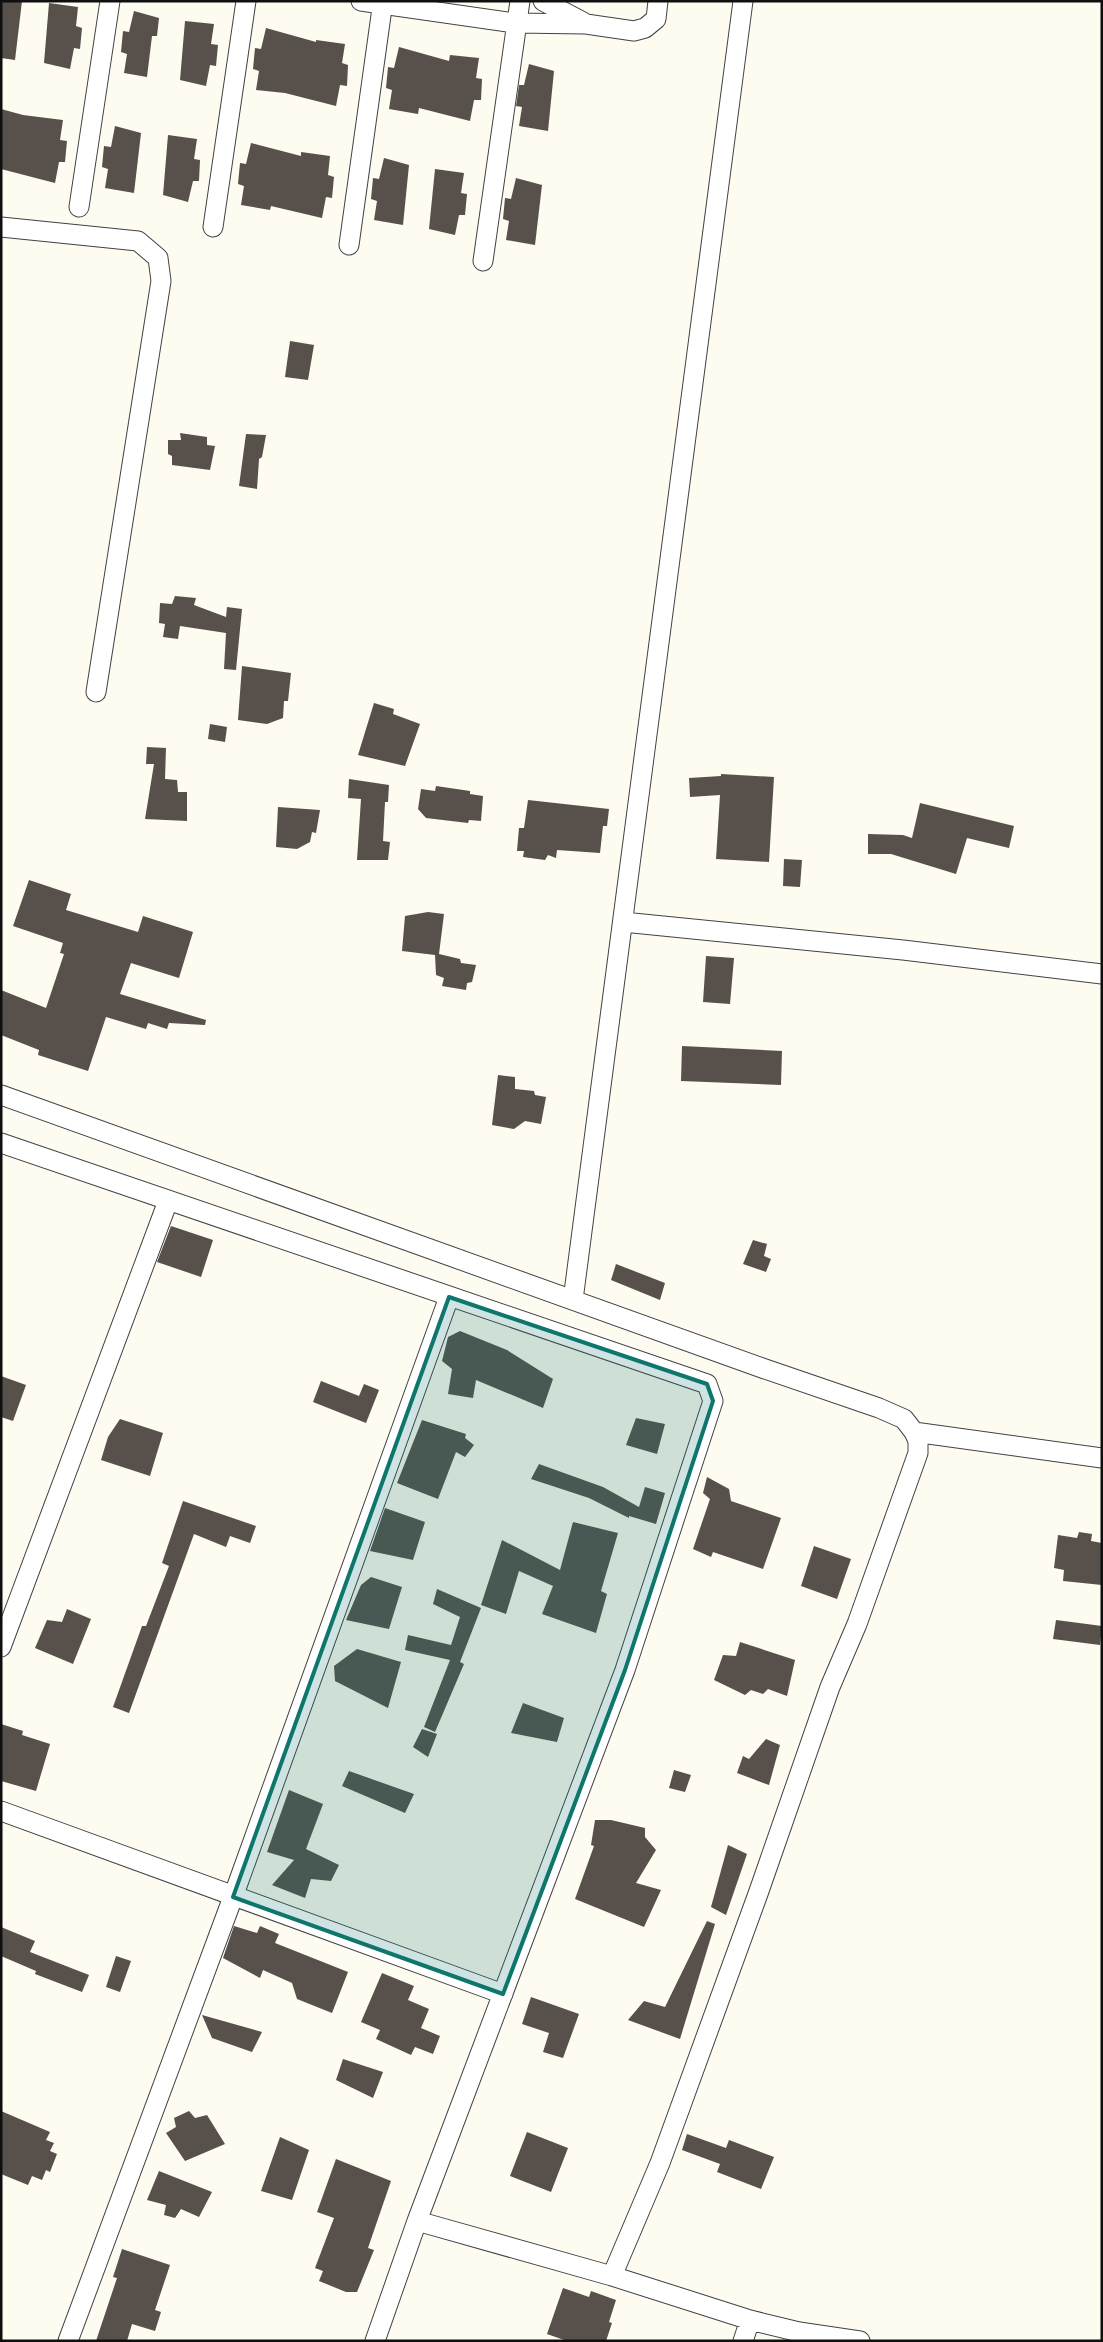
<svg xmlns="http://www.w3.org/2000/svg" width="1103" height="2342" font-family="'Crimson Pro',serif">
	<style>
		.building { fill: #57504b }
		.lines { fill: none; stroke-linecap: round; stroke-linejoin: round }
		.minor-casing { stroke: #424242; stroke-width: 21 }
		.minor { stroke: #fff; stroke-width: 19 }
		.marked { fill: #0f766e; fill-opacity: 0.2; stroke: #0f766e; stroke-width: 4; stroke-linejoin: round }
	</style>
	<rect width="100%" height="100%" fill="#fefbf1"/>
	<path class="building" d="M1,1H22L15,60L1,58Z
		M49,3L78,7L76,26L82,28L80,49L74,48L70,69L44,63Z
		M134,11L159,18L157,36H152L147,77L124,73L127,54L121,52L123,31L129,32Z
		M185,21L214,24L211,44L218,45L216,66L210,65L206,86L180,80Z
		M266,28L316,42V40L345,44L342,63L348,65L347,86L340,85L336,106L285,93L256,90L259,71L253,69L255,48L261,49Z
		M399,47L449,61L450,55L479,58L476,78L482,79L481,100H474L470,121L419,108L418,114L389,109L392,90L386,88L388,67L394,68Z
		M529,64L554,71L548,131L519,126L522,107L516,106L519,85H524Z
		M1,109L23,115L63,120L60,140L67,141L65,162H59L55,183L1,169Z
		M115,126L141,133L134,193L105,188L108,169L102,167L104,146L111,147Z
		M168,135L197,139L194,159L200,160L199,181H193L188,202L163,195Z
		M251,143L301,156V152L330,156L328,175L334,177L332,198L326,197L322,218L271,206L270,210L241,205L244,186L238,184L240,163L246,164Z
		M384,158L409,165L403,225L374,220L377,201L371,199L373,178L379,179Z
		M435,169L464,173L461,193L467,194L465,215H459L455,235L429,229Z
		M516,178L542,185L535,245L506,240L509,221L503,219L505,198L511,199Z
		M290,341L314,345L308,380L285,377Z
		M180,433L207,437V445L215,446L210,470L172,465V456L168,454V440H181Z
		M246,434L266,435L262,457L259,459L257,489L239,486Z
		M175,596L196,598L194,605L226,617L227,607L242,609L236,670L224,669L226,633L180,626L178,639L163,637L165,624L159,623L160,603L172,604Z
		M242,666L291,673L288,701H284L283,718L267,724L238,720Z
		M374,703L394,709L393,714L420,724L405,766L358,755Z
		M210,724L227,727L225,742L208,739Z
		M147,747L166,748L165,779L177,780L178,792H187V821L145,819L154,764H146Z
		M721,774L774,777L769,862L716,859L720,795L690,797L689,778L721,776Z
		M349,779L389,785L388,802H385L383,841L390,842L388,860H357L361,799L348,798Z
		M436,786L470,791V794L483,796L481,821L469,820L468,823L426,818L418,809L421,789L435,791Z
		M528,800L609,809L607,826H603L600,853L557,850L556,858L548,855L545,860L523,857L524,851H517L519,828H524Z
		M920,803L1014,826L1009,848L967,838L956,874L891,854H868V834L903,835L912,838Z
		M278,807L320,810L316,833L312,832L310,842L297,849L276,847Z
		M784,859L802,860L800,887L783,886Z
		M29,880L71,894L66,910L138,932L143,916L193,932L179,978L131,963L120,994L206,1020L205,1025L169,1023L167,1029L148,1023L146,1029L106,1017L88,1071L38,1055L39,1050L1,1035V990L46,1008L64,954L60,953L63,943L13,926Z
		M428,912L444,914L439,954L460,959L461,963L476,965L472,982L467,983L466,990L442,986L444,978L436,975L435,955L402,951L405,916Z
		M706,956L734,958L730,1004L703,1002Z
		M682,1046L782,1051L781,1085L681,1081Z
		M498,1075L515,1077V1089L534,1091L535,1095L546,1097L541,1124L525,1121L514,1129L492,1125Z
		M171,1226L213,1240L201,1277L157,1262Z
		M753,1240L767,1244L764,1256L771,1259L766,1272L743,1264Z
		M616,1264L665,1283L660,1300L611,1280Z
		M460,1331L507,1350L553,1379L543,1408L476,1380L473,1398L448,1394L452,1369L442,1361L448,1337Z
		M1,1376L26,1385L13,1421L1,1417Z
		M321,1381L359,1396L364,1384L379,1390L366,1423L313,1402Z
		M636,1418L665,1424L657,1454L626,1445Z
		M120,1419L163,1433L150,1476L101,1460L108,1437Z
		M422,1420L466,1434L465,1438L474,1445L465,1457L456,1452L438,1499L397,1483Z
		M539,1464L603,1487L639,1507L645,1487L665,1493L656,1524L629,1516V1518L589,1498L531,1479Z
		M707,1477L729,1489L731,1501L781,1518L763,1569L713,1552L711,1557L693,1549L710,1499L703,1493Z
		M183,1501L256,1526L250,1543L230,1536L226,1547L194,1534L129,1713L113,1707L142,1626H146L169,1566L162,1563Z
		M385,1508L425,1522L413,1560L370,1551Z
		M573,1522L618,1533L601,1591L607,1594L596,1633L542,1614L553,1586L519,1571L506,1614L481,1605L502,1540L560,1570Z
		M1079,1532L1092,1534L1091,1541L1102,1543V1585L1063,1581L1064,1570L1054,1568L1058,1535L1077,1538Z
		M814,1546L851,1559L837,1599L801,1586Z
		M371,1577L402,1587L389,1629L346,1620L361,1585Z
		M437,1589L481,1608L460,1662L464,1664L435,1732L424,1727L450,1660L405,1650L408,1635L451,1645L460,1617L433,1604Z
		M67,1609L91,1619L73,1664L35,1648L47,1620L62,1622Z
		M1056,1620L1102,1626L1100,1645L1053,1639Z
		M740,1642L795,1660L787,1696L768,1689L763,1694L751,1690L745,1695L714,1680L723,1655L736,1656Z
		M357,1649L401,1662L388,1708L335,1681L334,1666Z
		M523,1703L564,1718L557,1742L511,1733Z
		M1,1724L23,1731L22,1735L50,1744L36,1791L1,1781Z
		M422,1729L437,1734L428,1757L413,1747Z
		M766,1739L780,1745L769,1785L737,1773L743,1756L749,1759Z
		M674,1770L691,1775L685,1792L669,1788Z
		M349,1771L414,1794L405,1813L342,1786Z
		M289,1790L323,1804L306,1849L339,1865L331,1881L311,1879L305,1898L272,1885L294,1860L267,1852Z
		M595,1820H611L645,1828V1837L656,1850L636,1883L661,1890L644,1927L575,1899L594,1846L591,1845Z
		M728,1845L747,1854L726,1915L711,1907Z
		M707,1921L715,1924L680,2039L628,2020L644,2001L665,2007Z
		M234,1926L257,1933L260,1926L279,1934L275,1943L348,1972L332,2013L297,1999L292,1983L263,1970L260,1978L223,1958Z
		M1,1927L35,1941L30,1952L89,1975L82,1992L35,1974L36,1971L1,1956Z
		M116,1956L131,1961L120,1992L106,1987Z
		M382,1973L414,1986L408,2000L429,2009L421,2028L440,2036L433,2054L415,2047L411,2055L376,2039L380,2030L361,2022Z
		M531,1997L579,2014L563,2058L543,2052L549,2033L522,2024Z
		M202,2015L262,2032L252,2052L212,2038Z
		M343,2059L383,2072L373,2098L336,2080Z
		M1,2111L50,2132L46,2140L54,2143L50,2151L57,2154L50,2172L46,2170L42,2180L32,2176L28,2185L1,2174Z
		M189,2111L195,2118L207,2115L225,2144L185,2161L166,2133L176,2127L174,2118Z
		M527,2132L568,2148L551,2192L510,2176Z
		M687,2134L726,2148L729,2140L774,2157L761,2189L717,2172L720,2164L682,2150Z
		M280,2137L309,2150L292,2200L261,2191Z
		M336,2159L391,2181L368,2248L374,2250L357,2292H346L319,2281L323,2271L315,2268L334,2218L317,2212Z
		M159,2171L212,2192L199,2217L181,2209L175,2218L164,2215L166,2205L147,2200Z
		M122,2249L170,2265L155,2310L161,2312L155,2331L132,2324L127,2341H96L117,2278L113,2277Z
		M563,2288L589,2297L591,2291L616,2300L609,2322L612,2323L606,2341H567L547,2334Z"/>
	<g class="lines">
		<defs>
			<path id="minor" d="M361,1L515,23L586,24L634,31L645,28L656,19L658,1
				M543,1L583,22
				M79,207L110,1
				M1,227L138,241L158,258L161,281L96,692
				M213,227L246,1
				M349,245L383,1
				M483,261L520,1
				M623,922L903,950L1102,974
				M1,1095L765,1369L879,1408L904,1419L914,1432L918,1441V1453L857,1624L830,1687L759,1891L660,2163L612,2276
				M1,1143L707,1384L713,1401L625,1670L417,2221L375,2341
				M573,1300L743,1
				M914,1432L1102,1458
				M1,1647L168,1201
				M1,1811L503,1994
				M417,2221L612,2276L750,2320L799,2332L860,2341
				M68,2341L233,1897L449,1297
				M743,2341L750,2320"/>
		</defs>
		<use href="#minor" class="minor-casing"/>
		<use href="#minor" class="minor"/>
	</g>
	<path class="marked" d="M449,1297L707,1384L713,1401L625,1670L503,1994L233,1897Z"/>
	<rect width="1103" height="2342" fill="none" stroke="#0f0f0f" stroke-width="5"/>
</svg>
